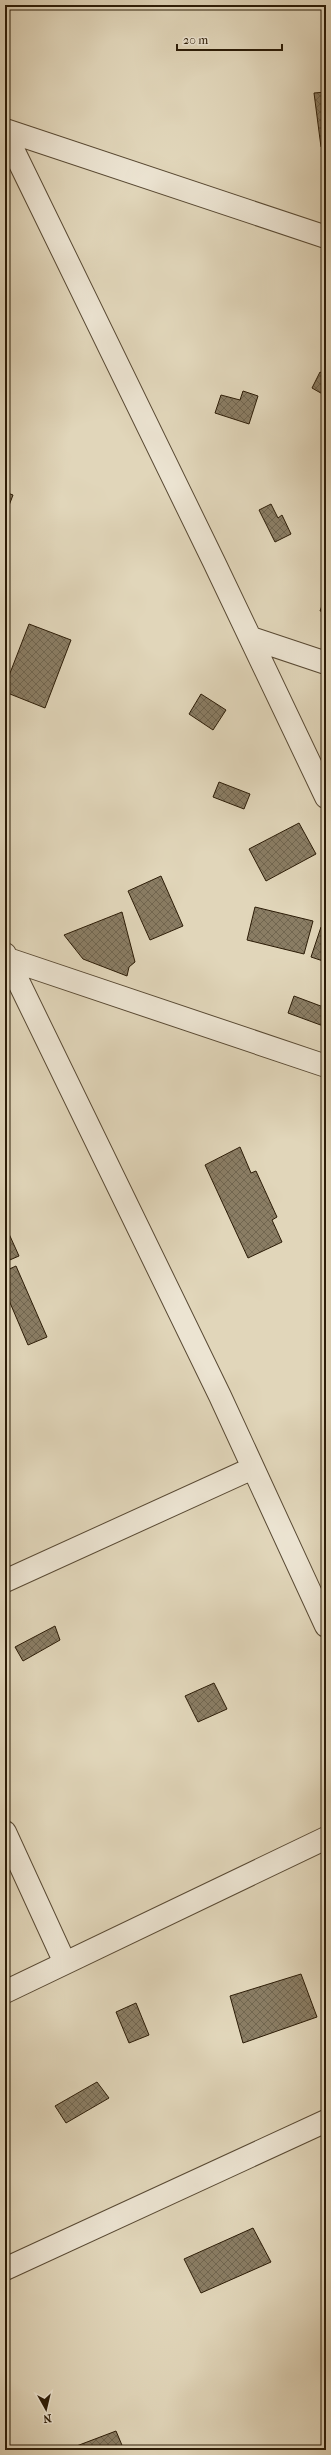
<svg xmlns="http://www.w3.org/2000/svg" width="331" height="2455" font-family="'IM FELL French Canon',serif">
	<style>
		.building { fill: url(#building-cross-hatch); stroke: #2c1c07 }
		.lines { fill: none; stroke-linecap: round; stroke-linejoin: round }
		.street-casing { stroke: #594a34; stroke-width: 24 }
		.street { stroke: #ece4d2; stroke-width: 22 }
	</style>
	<defs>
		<pattern id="building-cross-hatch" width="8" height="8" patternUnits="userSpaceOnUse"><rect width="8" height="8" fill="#8a7d64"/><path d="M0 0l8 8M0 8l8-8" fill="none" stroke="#716650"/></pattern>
	</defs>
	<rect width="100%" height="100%" fill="#e1d6ba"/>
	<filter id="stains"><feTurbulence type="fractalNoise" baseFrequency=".005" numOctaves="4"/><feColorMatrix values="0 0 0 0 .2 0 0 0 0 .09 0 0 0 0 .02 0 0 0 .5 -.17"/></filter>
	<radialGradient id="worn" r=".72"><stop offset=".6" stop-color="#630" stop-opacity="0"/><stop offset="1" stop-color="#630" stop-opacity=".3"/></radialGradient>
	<path class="building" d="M326,92V147H321L314,93Z
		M320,372L326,375V396L312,388Z
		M243,391L258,396L249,424L215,413L221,395L240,400Z
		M5,492L13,495L5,516Z
		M271,504L278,518L282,515L291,534L275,542L259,510Z
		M326,595V612L320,611Z
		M29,624L71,640L45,708L5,692V686Z
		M201,694L226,710L213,730L189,714Z
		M219,782L250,794L244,809L213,797Z
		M299,823L316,854L266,881L249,849Z
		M161,876L183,926L150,940L128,891Z
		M255,907L313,921L304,954L247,940Z
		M122,912L135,962L129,967L127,976L83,959L64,935Z
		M321,927L326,929V962L311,957Z
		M294,996L326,1008V1027L288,1013Z
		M240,1147L251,1173L256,1171L277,1217L272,1220L282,1242L248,1258L205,1165Z
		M5,1225L19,1256L5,1262Z
		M16,1266L47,1337L28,1345L5,1291V1271Z
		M55,1626L60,1640L23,1661L15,1647Z
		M214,1683L227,1709L198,1722L185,1696Z
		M301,1974L317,2017L243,2043L230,1996Z
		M136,2003L149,2035L129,2043L116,2012Z
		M97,2082L109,2098L66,2123L55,2106Z
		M253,2228L271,2262L201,2293L184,2259Z
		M116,2431L124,2450H66Z"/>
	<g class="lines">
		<defs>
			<path id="street" d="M5,130L326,237
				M5,133L214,562L326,797
				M251,638L326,663
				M5,954L220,1396L326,1626
				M5,958L326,1066
				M5,1581L253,1468
				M5,1832L65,1963
				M5,1992L326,1838
				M5,2269L326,2121"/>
		</defs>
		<use href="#street" class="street-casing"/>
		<use href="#street" class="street"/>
	</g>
	<rect width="331" height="2455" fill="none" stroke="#e1d6ba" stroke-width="20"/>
	<rect x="6" y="6" width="319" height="2443" fill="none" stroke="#2c1c07" stroke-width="2"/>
	<rect x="10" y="10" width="311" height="2435" fill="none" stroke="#2c1c07"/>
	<g transform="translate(46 2409) rotate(172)" stroke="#ece4d2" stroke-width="3" paint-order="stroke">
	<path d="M0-3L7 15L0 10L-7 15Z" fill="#2c1c07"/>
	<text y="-6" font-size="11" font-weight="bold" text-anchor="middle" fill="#2c1c07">N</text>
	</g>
	<path d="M177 44v6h105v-6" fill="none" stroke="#2c1c07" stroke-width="2"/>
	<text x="183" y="44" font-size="12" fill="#2c1c07" stroke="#ece4d2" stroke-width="3" paint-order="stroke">20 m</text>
	<rect width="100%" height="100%" filter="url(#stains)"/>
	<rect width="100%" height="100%" fill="url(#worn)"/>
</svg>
